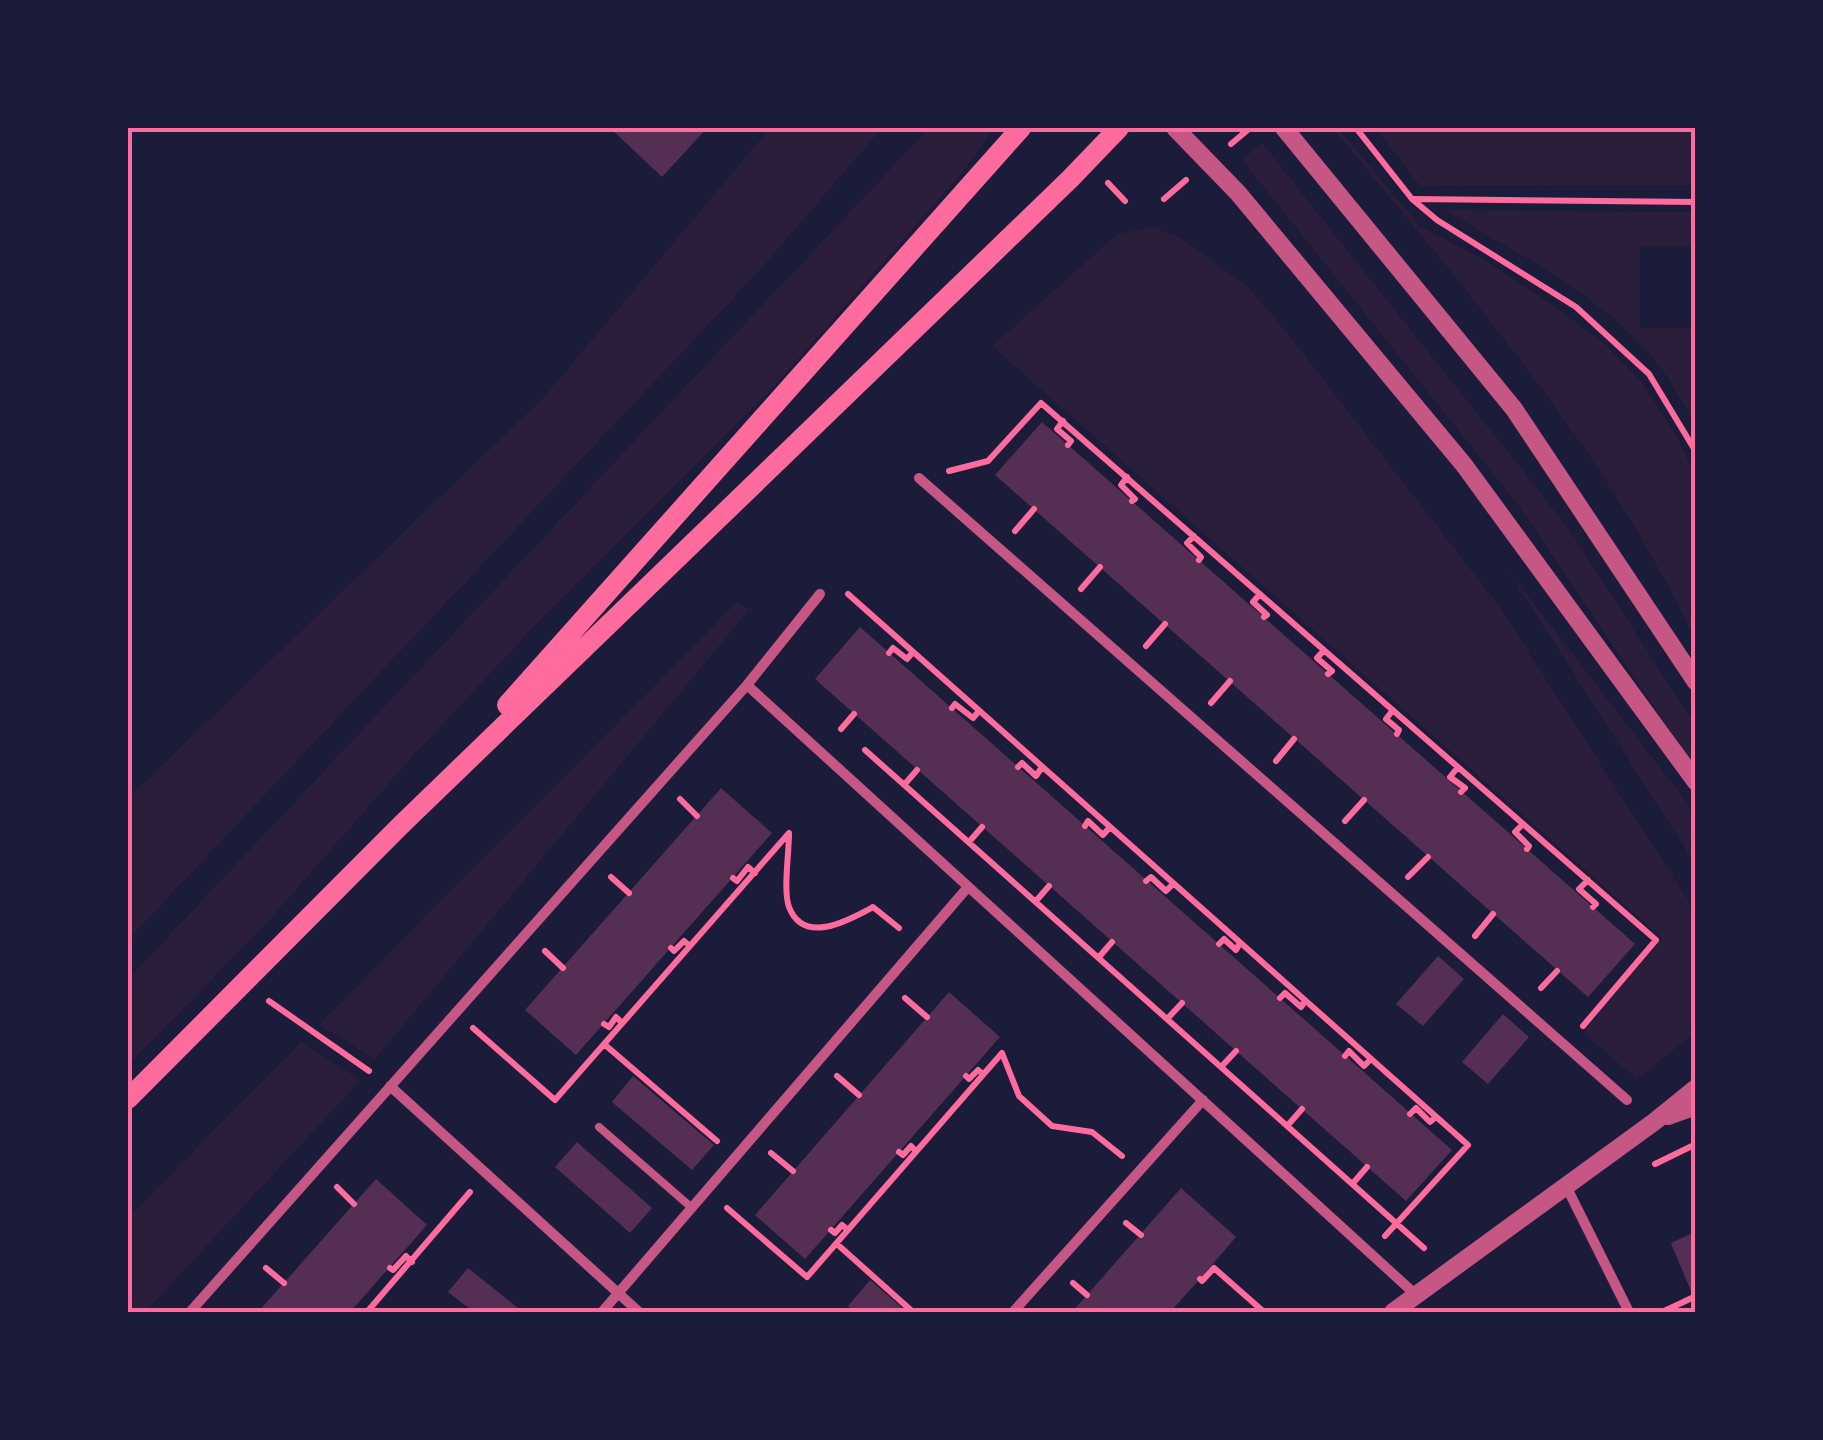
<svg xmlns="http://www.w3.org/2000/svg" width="1823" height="1440" font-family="Inter,sans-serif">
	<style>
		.green { fill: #2a1e3b }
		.building { fill: #542f53 }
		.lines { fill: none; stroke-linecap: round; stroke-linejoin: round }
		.path { stroke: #ff6b9d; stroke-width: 6 }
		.service { stroke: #c65784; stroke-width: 8 }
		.minor { stroke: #c65784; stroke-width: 10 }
		.tertiary { stroke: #c65784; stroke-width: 18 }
		.secondary { stroke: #ff6b9d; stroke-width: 20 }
		.neatline { fill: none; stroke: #ff6b9d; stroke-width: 4 }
	</style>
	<rect width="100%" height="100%" fill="#1b1b3a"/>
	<path class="green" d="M770,128H882L759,271L128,940V798L544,397Z
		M929,128H994L961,174L777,383L529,632L412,757L267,923L128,1065V979Z
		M1333,128H1338L1421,227L1483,259L1554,306L1606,345L1641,381L1676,435L1695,475V640C1607,450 1464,289 1333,128Z
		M1376,128H1695V185L1420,186Z
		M1262,143L1569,529L1695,725V767L1519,506L1242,160Z
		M1445,210L1695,212V246H1640V328H1695V425C1682,400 1668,375 1649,353C1593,290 1515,253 1445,210Z
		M1153,227L1181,238L1249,288L1288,334L1499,606L1695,911V1033L1637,1079L1583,1033L1662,938L992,346L1117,234Z
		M1506,567L1695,813V864Z
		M737,602L749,610L375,1059L319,1024Z
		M301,1042L361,1080L145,1312H128V1218Z"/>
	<path class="building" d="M610,128H707L662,177Z
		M1042,422L1635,944L1588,997L995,475Z
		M860,627L1452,1150L1406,1201L815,679Z
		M721,788L772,833L576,1055L525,1010Z
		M1438,956L1464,979L1423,1026L1396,1004Z
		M949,992L1000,1037L805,1259L755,1215Z
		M1503,1014L1529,1037L1488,1084L1462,1062Z
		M633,1076L714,1145L692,1170L612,1102Z
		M577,1142L652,1208L630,1233L555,1167Z
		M376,1179L427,1225L350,1312H258Z
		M1181,1188L1236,1237L1200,1279L1170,1312H1072Z
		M1695,1232V1301L1671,1243Z
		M468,1268L523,1312H474L448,1292Z
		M870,1280L907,1312H855L848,1306Z"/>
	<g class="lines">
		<path class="path" d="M1356,128L1412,199L1437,220L1576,307L1649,374L1696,452
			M1231,144L1250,128
			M1108,183L1125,201
			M1164,199L1186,180
			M1414,199L1696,202
			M1063,421L1057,429L1071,441L1068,445
			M949,471L988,461L1041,403L1656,940L1583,1026
			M1127,477L1121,485L1135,499L1132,501
			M1015,531L1034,509
			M1194,536L1187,543L1201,557L1199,560
			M1081,589L1100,567
			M848,594L1468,1145L1385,1236
			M1260,594L1253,602L1267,615L1264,617
			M1146,646L1165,624
			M1324,650L1317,658L1332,671L1328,674
			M889,653L893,648L907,659L913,652
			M1211,703L1230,681
			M952,708L955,704L973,718L979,711
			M1393,710L1386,719L1399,730L1397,734
			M841,729L854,714
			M865,750L1424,1248
			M1276,761L1294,739
			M1018,767L1022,763L1036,776L1042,767
			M1458,767L1450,777L1465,788L1461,792
			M904,785L917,770
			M680,799L697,816
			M1345,821L1364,800
			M1523,824L1515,832L1529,846L1527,849
			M1085,826L1088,821L1103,835L1110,827
			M789,834C789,853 783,891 789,907C804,946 849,920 873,907L899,928
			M969,842L982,827
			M611,877L629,893
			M1408,877L1428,857
			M733,878L737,881L748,867L755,873
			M1588,880L1579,889L1596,904L1593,907
			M1146,881L1151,877L1166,891L1173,884
			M1036,901L1049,886
			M1475,936L1493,914
			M1219,944L1224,939L1236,950L1240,943
			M671,948L674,951L684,941L690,946
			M545,951L563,968
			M1099,957L1112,942
			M1541,988L1557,971
			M905,998L927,1017
			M1280,998L1285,993L1301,1007L1305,1001
			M269,1001L369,1071
			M1168,1018L1182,1003
			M604,1024L609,1027L616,1017L622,1023
			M473,1028L555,1100L789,833
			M604,1044L717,1141
			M1345,1056L1349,1051L1364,1066L1371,1059
			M1222,1066L1236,1051
			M837,1076L859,1095
			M966,1076L969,1079L978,1070L983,1074
			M1410,1114L1416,1108L1430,1122L1436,1117
			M1288,1125L1302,1109
			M899,1152L903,1155L911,1146L916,1151
			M771,1153L793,1171
			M1655,1164L1696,1144
			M1354,1182L1367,1167
			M337,1187L354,1204
			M727,1208L807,1277L1002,1053L1019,1096L1052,1126L1092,1132L1122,1156
			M1126,1223L1141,1235
			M831,1230L835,1233L842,1225L848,1230
			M837,1244L913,1312
			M266,1268L284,1283
			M390,1268L393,1270L406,1256L412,1262
			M1200,1279L1202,1281L1214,1268L1264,1312
			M1073,1283L1087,1295
			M367,1312L470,1192
			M1662,1312L1694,1297"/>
		<path class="service" d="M599,1127L692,1208"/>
		<path class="minor" d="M919,478L1627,1100
			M747,685L1415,1294
			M390,1086L639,1312
			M1566,1186L1629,1312
			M190,1312L747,685L820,594
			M602,1312L968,887
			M1013,1312L1203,1100"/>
		<path class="tertiary" d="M1175,128L1238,193L1464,465L1696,782
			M1284,128L1514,409L1696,682
			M1668,1116L1696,1106
			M1393,1312L1654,1122L1696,1088"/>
		<path class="secondary" d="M507,705L1021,128
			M128,1099L401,825L1070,179L1119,128"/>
	</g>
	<rect width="1823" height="1440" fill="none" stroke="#1b1b3a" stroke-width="260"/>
	<rect x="130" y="130" width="1563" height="1180" class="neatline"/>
</svg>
